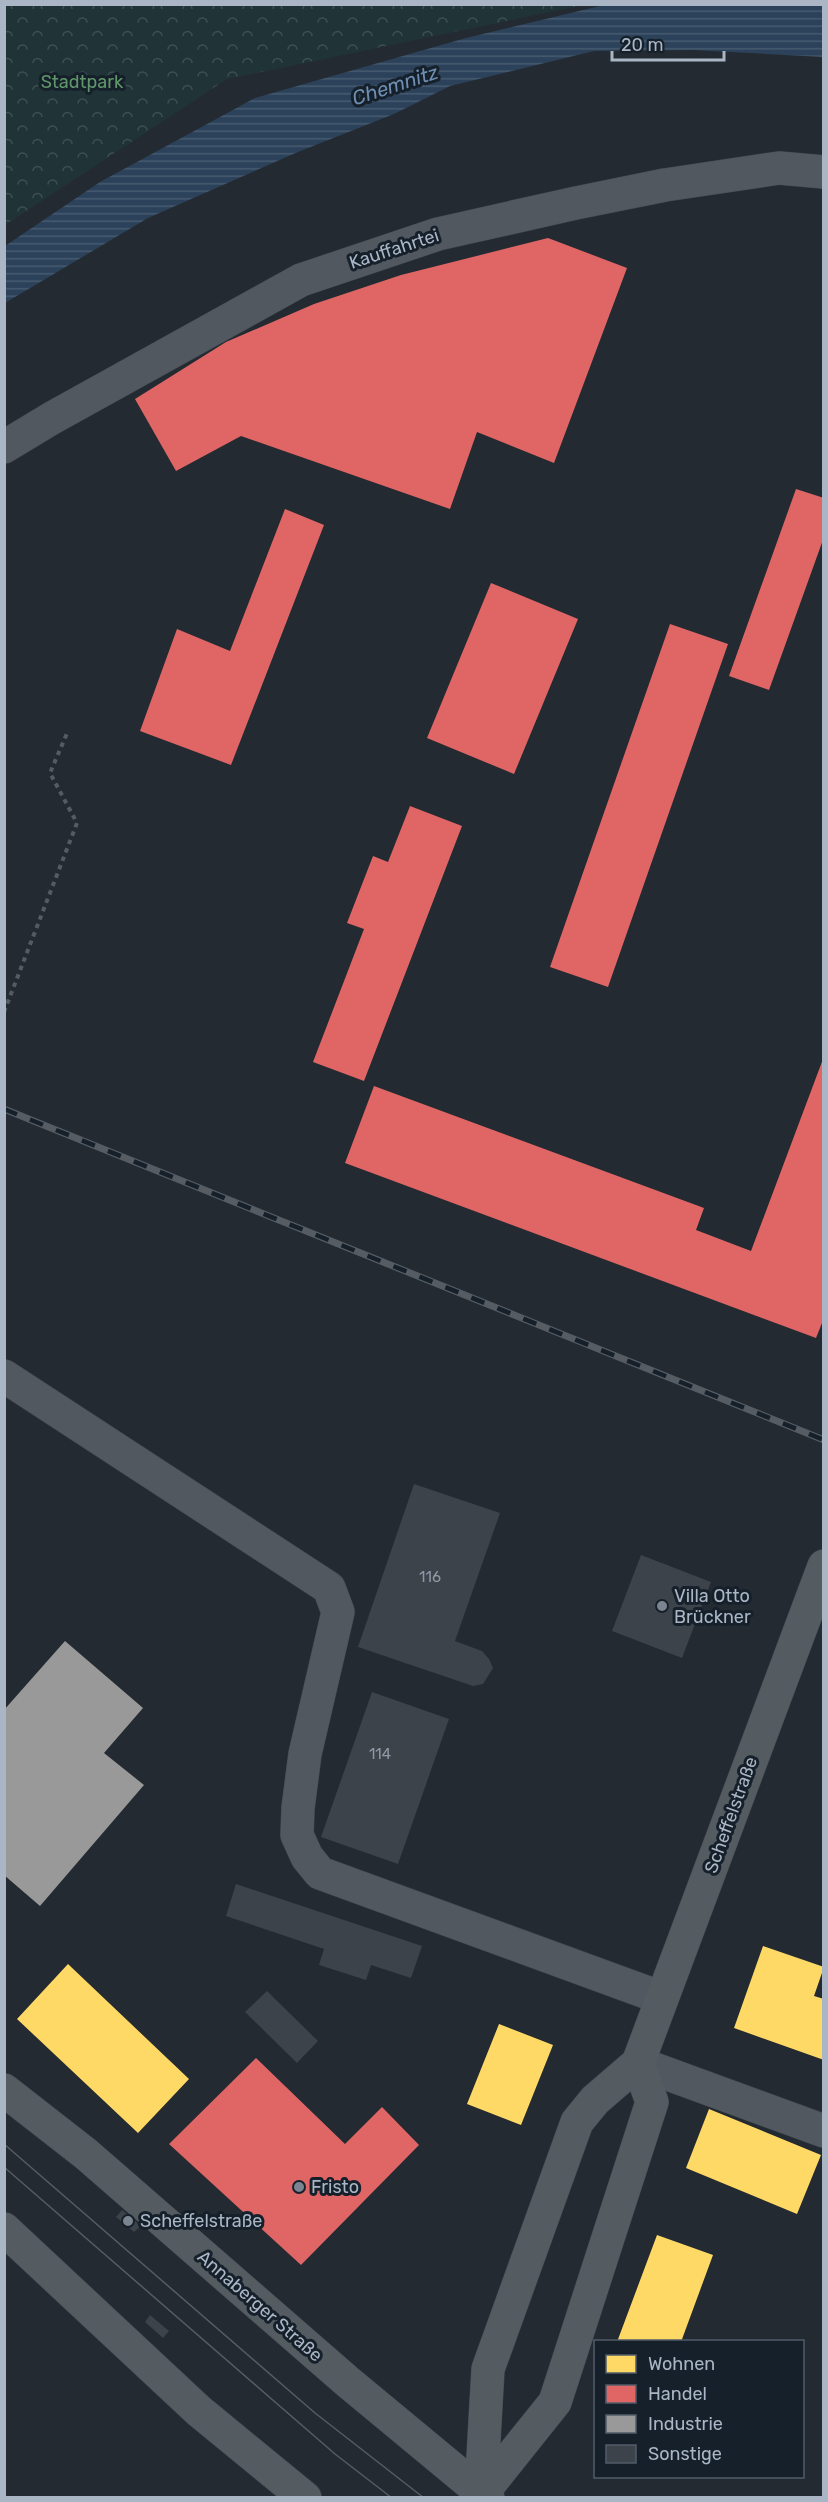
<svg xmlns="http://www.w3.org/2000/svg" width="828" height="2502" font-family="Rubik,sans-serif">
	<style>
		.forest { fill: url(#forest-crowns) }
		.water { fill: url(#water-rules) }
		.homes { fill: #ffd966 }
		.shops { fill: #e06666 }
		.industry { fill: #999 }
		.building { fill: #3d434a }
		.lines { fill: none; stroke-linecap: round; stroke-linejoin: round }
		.minor-casing { stroke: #3f454a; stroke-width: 34 }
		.major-casing { stroke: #40464e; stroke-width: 34 }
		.path { stroke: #545c62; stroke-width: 4; stroke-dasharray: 4.5 4.5; stroke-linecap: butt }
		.minor { stroke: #525860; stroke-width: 33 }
		.major { stroke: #545b61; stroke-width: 33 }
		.tram { stroke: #555c63; stroke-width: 1.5 }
		.rail-casing { stroke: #555c63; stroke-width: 7 }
		.rail { stroke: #16202b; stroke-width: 4.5; stroke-dasharray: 14; stroke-linecap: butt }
		.poi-dot { fill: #7b8591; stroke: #16202b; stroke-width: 2 }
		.labels { text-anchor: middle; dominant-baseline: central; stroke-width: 6; stroke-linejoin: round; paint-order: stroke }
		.number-label { font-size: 15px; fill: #8f99a6 }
		.park-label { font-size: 18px; fill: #60976a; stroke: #16202b }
		.street-label { font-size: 18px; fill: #aab6c5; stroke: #16202b }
		.poi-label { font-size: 18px; fill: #aab6c5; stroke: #16202b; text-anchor: start }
		.water-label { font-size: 20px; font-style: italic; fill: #6e8eb1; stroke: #16202b }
	</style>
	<defs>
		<pattern id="forest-crowns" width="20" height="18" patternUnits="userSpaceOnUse" patternTransform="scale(1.5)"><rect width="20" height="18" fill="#203437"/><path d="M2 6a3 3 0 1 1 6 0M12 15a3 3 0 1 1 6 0" fill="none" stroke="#3e4f52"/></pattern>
		<pattern id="water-rules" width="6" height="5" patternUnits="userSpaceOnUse" patternTransform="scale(1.5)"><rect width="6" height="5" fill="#2b425a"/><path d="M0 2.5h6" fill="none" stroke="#475b70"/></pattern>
	</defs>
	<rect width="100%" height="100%" fill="#232a31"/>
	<path class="forest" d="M5,4H583V5L227,79L5,225Z"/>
	<path class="water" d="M604,5H823V57L692,50L594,51L450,86L394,114L298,152L148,218L5,303V246L100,182L255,98L466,38Z"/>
	<path class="homes" d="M763,1946L824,1967L814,1996L824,1999V2060L734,2028Z
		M68,1964L189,2079L138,2133L17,2019Z
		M499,2024L553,2045L521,2125L467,2104Z
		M709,2109L821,2155L797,2214L686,2168Z
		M657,2235L713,2255L681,2342H617Z"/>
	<path class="shops" d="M548,238L627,268L554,463L477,432L450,509L241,436L176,471L135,399L226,342L314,304L401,275Z
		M796,489L824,498V537L769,690L729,676Z
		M285,509L324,525L231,765L140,731L177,629L230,651Z
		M491,583L578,619L514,774L427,738Z
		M670,624L728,644L608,987L550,967Z
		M410,806L462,826L364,1081L313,1062L364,929L347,923L373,856L388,862Z
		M823,1059L824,1318L816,1338L345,1163L374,1086L704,1208L696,1230L751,1251Z
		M256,2058L345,2144L382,2107L419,2145L301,2265L169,2144Z"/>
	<path class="industry" d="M65,1641L143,1708L104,1753L144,1785L40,1906L4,1875V1710Z"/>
	<path class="building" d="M414,1484L500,1513L455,1641L482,1651L489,1659L493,1668L483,1684L473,1686L358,1647Z
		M641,1555L711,1582L682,1658L612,1631Z
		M372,1692L449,1719L398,1864L321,1837Z
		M236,1884L422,1946L411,1978L371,1965L366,1980L319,1965L324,1949L226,1916Z
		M267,1991L318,2041L297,2063L245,2012Z
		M122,2210L141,2226L134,2232L116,2217Z
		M150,2315L169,2331L163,2338L145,2322Z"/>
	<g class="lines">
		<defs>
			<path id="minor" d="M4,447L52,418L301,280L438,234L576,203L665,185L779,168L824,172
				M4,1376L329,1588L338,1612L305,1754L298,1808L297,1835L307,1857L320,1873L662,1998
				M638,2063L824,2131"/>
			<path id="major" d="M4,2090L86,2154L348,2382L488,2498
				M4,2229L199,2411L305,2498
				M481,2492L488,2369L577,2122L595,2100L638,2063L824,1566
				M479,2497L555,2402L652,2102L638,2063"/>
		</defs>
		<use href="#minor" class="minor-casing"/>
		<use href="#major" class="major-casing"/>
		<path class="path" d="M4,1012L77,823L50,773L68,731"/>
		<use href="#minor" class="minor"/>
		<use href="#major" class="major"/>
		<path class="tram" d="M4,2144L315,2413L424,2498
			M4,2167L335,2454L392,2498"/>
		<defs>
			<path id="rail" d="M4,1109L824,1440"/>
		</defs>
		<use href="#rail" class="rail-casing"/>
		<use href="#rail" class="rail"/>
	</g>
	<g class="poi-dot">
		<circle cx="662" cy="1606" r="6"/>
		<circle cx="299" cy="2187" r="6"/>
		<circle cx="128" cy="2221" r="6"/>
	</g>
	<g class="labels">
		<g class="number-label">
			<text x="430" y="1577">116</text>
			<text x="380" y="1754">114</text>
		</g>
		<g class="park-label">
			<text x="82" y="82">Stadtpark</text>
		</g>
		<g class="street-label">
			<text transform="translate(394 249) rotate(-18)">Kauffahrtei</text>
			<text transform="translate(731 1815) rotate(-70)">Scheffelstraße</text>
			<text transform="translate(260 2306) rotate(41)">Annaberger Straße</text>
		</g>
		<g class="poi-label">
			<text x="674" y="1596">Villa Otto<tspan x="674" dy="21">Brückner</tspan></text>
			<text x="311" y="2187">Fristo</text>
			<text x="140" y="2221">Scheffelstraße</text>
		</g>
		<g class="water-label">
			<text transform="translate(395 85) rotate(-18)">Chemnitz</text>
		</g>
	</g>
	<rect width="828" height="2502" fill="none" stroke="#aab6c5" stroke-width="12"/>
	<rect x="594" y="2340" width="210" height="138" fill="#16202b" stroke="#515c69" stroke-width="1.5"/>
	<rect x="606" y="2355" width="30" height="18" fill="#ffd966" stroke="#515c69" stroke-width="1.5"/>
	<text x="648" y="2370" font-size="18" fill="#aab6c5">Wohnen</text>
	<rect x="606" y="2385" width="30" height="18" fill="#e06666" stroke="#515c69" stroke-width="1.5"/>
	<text x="648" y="2400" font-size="18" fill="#aab6c5">Handel</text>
	<rect x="606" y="2415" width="30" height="18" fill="#999999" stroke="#515c69" stroke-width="1.5"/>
	<text x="648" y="2430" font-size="18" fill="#aab6c5">Industrie</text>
	<rect x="606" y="2445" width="30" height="18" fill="#3d434a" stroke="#515c69" stroke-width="1.5"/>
	<text x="648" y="2460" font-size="18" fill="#aab6c5">Sonstige</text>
	<path d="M612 51v9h112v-9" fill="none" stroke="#aab6c5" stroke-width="3"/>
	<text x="621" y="51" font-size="18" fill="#aab6c5" stroke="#16202b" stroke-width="4.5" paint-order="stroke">20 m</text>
</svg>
